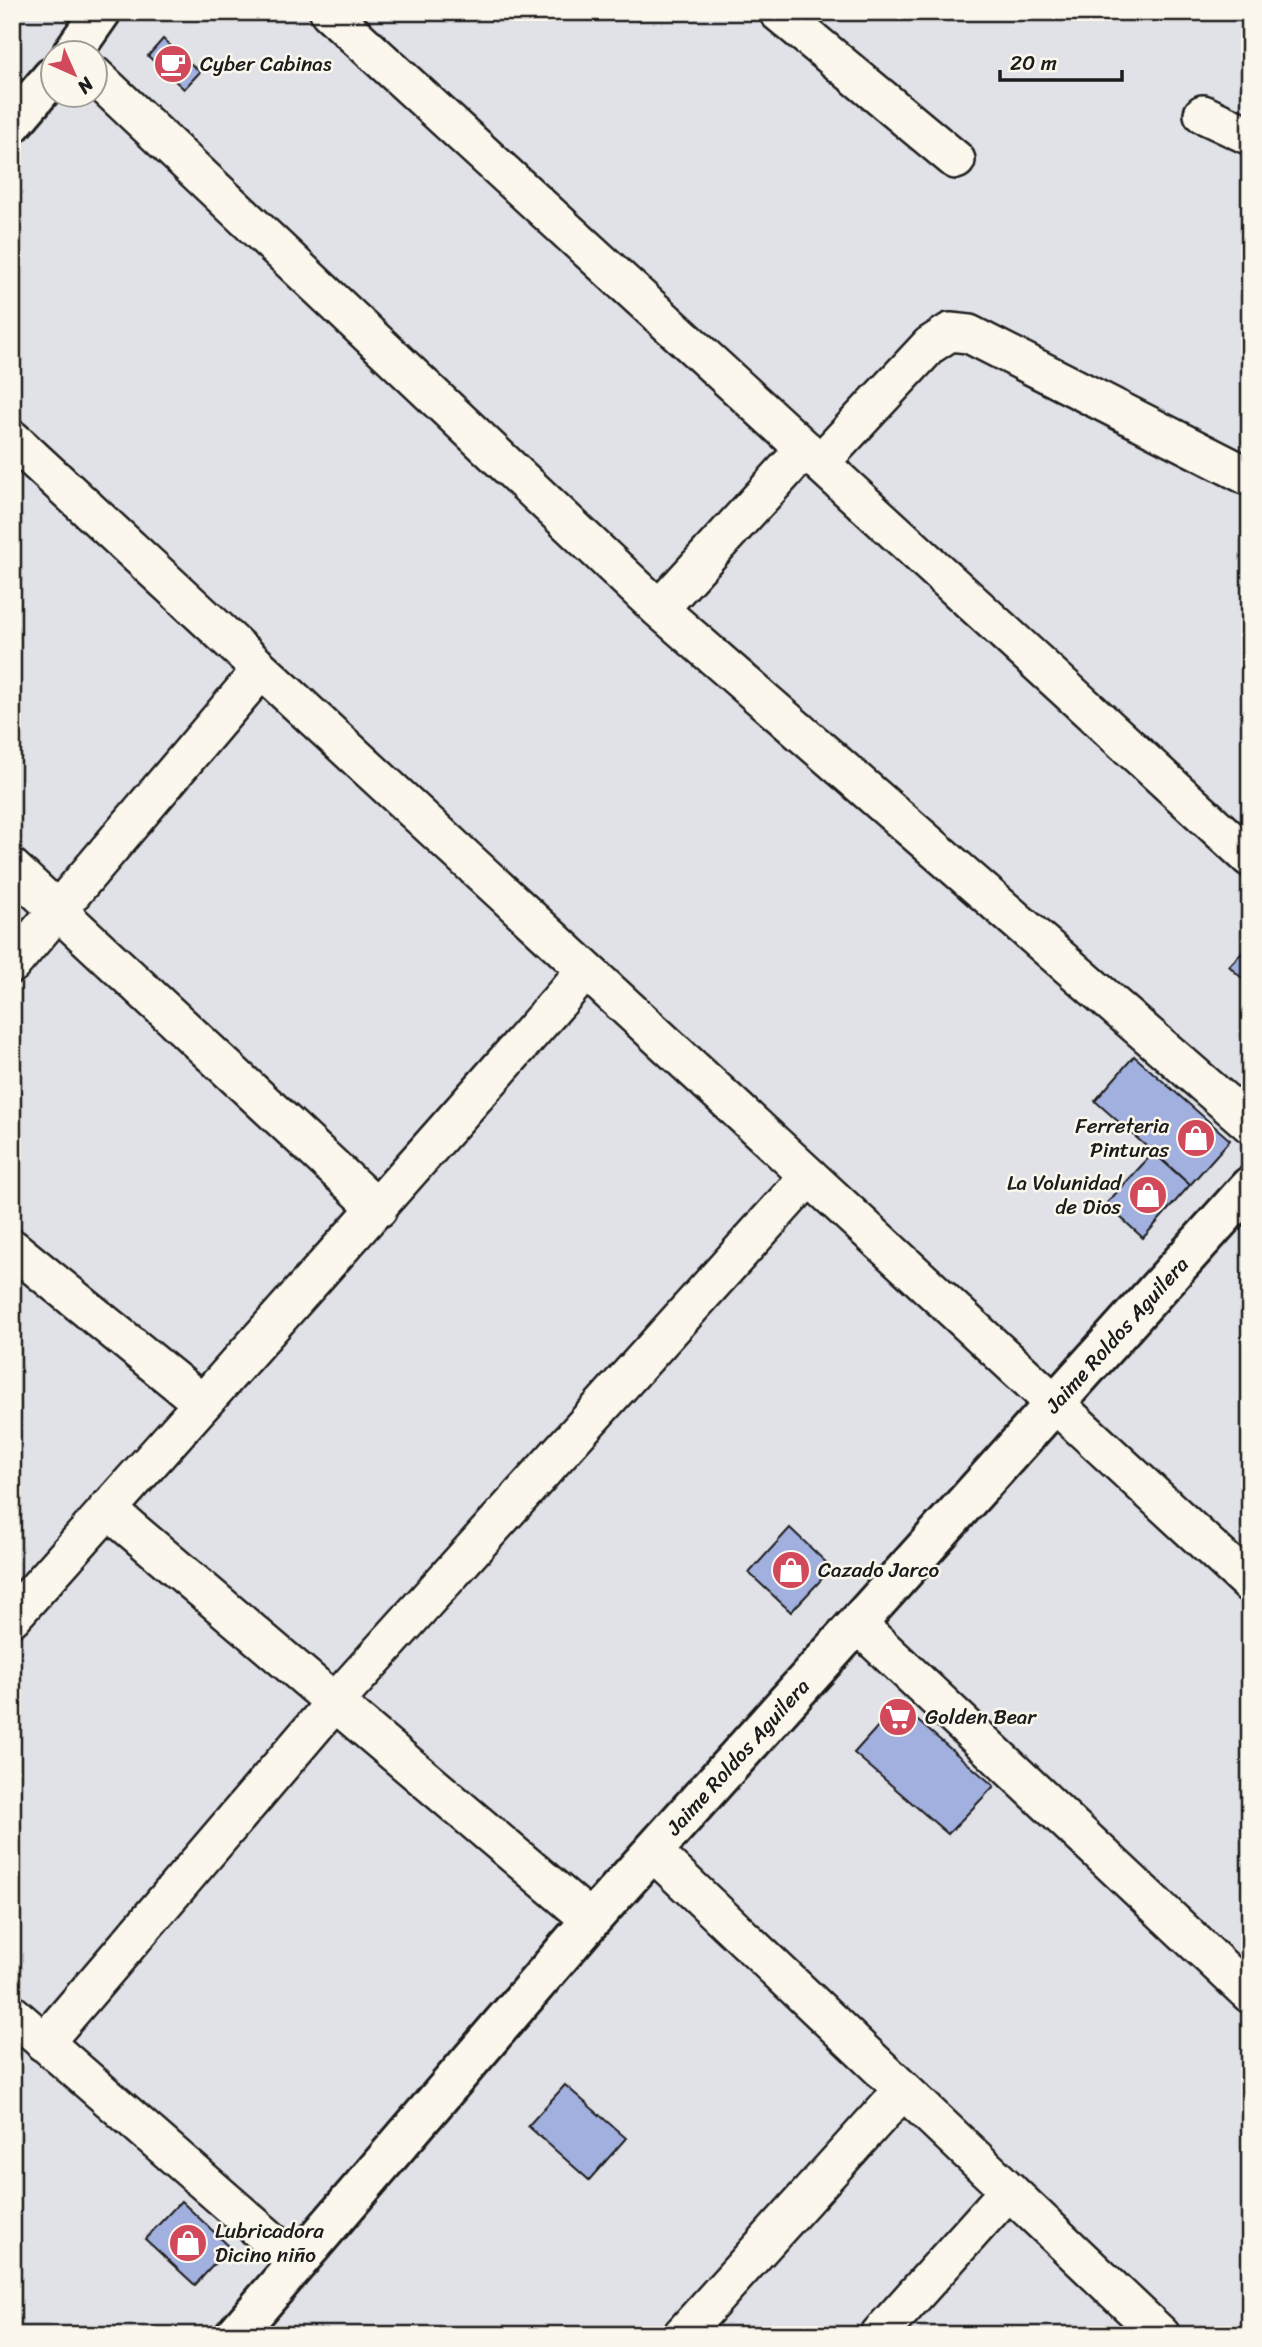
<svg xmlns="http://www.w3.org/2000/svg" width="1262" height="2347" font-family="Sriracha,sans-serif">
	<style>
		.building { fill: #a1b0df; stroke: #1c1c1c; stroke-width: 2 }
		.lines { fill: none; stroke-linecap: round; stroke-linejoin: round }
		.minor-casing { stroke: #1c1c1c; stroke-width: 42 }
		.tertiary-casing { stroke: #1c1c1c; stroke-width: 44 }
		.minor { stroke: #fbf7ec; stroke-width: 37 }
		.tertiary { stroke: #fbf7ec; stroke-width: 38 }
		.labels { text-anchor: middle; dominant-baseline: central; stroke-width: 5; stroke-linejoin: round; paint-order: stroke }
		.poi-label { font-size: 21px; fill: #1c1c1c; stroke: #fbf7ec; text-anchor: start }
		.street-label { font-size: 21px; fill: #1c1c1c; stroke: #fbf7ec }
	</style>
	<rect width="100%" height="100%" fill="#e0e2e8"/>
	<filter id="ink" filterUnits="userSpaceOnUse"><feTurbulence type="fractalNoise" baseFrequency=".0143" numOctaves="2"/><feDisplacementMap in="SourceGraphic" scale="14" xChannelSelector="R" yChannelSelector="G"/><feConvolveMatrix kernelMatrix="1 2 1 2 8 2 1 2 1" color-interpolation-filters="sRGB"/></filter>
	<g filter="url(#ink)">
		<path class="building" d="M163,39L200,72L184,89L148,56Z
			M1250,944V986L1229,966Z
			M1134,1056L1230,1140L1190,1185L1095,1101Z
			M1154,1152L1190,1185L1143,1238L1106,1204Z
			M790,1528L832,1568L791,1612L749,1573Z
			M898,1704L994,1786L948,1834L854,1753Z
			M565,2085L626,2138L589,2180L528,2126Z
			M181,2201L230,2247L195,2285L145,2239Z"/>
		<g class="lines">
			<defs>
				<path id="minor" d="M329,12L1250,858
					M778,12L956,160
					M94,75L659,609L1250,1124
					M1203,114L1250,136
					M12,439L1250,1584
					M820,463L930,345L950,332L969,334L1250,477
					M659,609L805,449
					M12,868L378,1209
					M12,964L261,670
					M12,1248L201,1402
					M107,1509L591,1920
					M12,1617C204,1401 397,1187 586,970
					M857,1624L1250,1994
					M653,1852L1161,2335
					M12,2014L297,2263
					M44,2043L335,1702L809,1176
					M682,2335L903,2090
					M879,2335L1009,2190"/>
				<path id="tertiary" d="M73,52L101,12
					M12,124L52,77
					M235,2335L591,1920L1250,1186"/>
			</defs>
			<use href="#minor" class="minor-casing"/>
			<use href="#tertiary" class="tertiary-casing"/>
			<use href="#minor" class="minor"/>
			<use href="#tertiary" class="tertiary"/>
		</g>
	</g>
	<defs>
		<symbol id="cafe-disc" viewBox="-11 -11 22 22"><circle r="9.5" fill="#d1495b" stroke="#fbf7ec"/><path d="M-5.5-4.5H6V0H3Q3 3.5 0 3.5H-2.5Q-5.5 3.5-5.5 0ZM3-3.2v2h1.7v-2ZM-6 4.5H4V6H-6Z" fill="#fff"/></symbol>
		<symbol id="shop-disc" viewBox="-11 -11 22 22"><circle r="9.5" fill="#d1495b" stroke="#fbf7ec"/><path d="M-5-2.5h2.3a2.7 3.5 0 0 1 5.4 0H5L5.5 6h-11ZM-1.5-2.5h3a1.5 2.3 0 0 0-3 0Z" fill="#fff"/></symbol>
		<symbol id="supermarket-disc" viewBox="-11 -11 22 22"><circle r="9.5" fill="#d1495b" stroke="#fbf7ec"/><path d="M-6-5.5h2.5l.6 2H6L4.5 2H-2.5L-4.4-4H-6ZM-1.5 3.2a1.3 1.3 0 1 0 .1 0ZM3 3.2a1.3 1.3 0 1 0 .1 0Z" fill="#fff"/></symbol>
	</defs>
	<g fill-rule="evenodd">
		<use href="#cafe-disc" x="151" y="42" width="44" height="44"/>
		<use href="#shop-disc" x="1174" y="1116" width="44" height="44"/>
		<use href="#shop-disc" x="1126" y="1173" width="44" height="44"/>
		<use href="#shop-disc" x="769" y="1548" width="44" height="44"/>
		<use href="#supermarket-disc" x="876" y="1695" width="44" height="44"/>
		<use href="#shop-disc" x="166" y="2221" width="44" height="44"/>
	</g>
	<g class="labels">
		<g class="poi-label">
			<text x="200" y="64">Cyber Cabinas</text>
			<text x="1169" y="1126" text-anchor="end">Ferreteria<tspan x="1169" dy="24">Pinturas</tspan></text>
			<text x="1121" y="1183" text-anchor="end">La Volunidad<tspan x="1121" dy="24">de Dios</tspan></text>
			<text x="818" y="1570">Cazado Jarco</text>
			<text x="925" y="1717">Golden Bear</text>
			<text x="215" y="2231">Lubricadora<tspan x="215" dy="24">Dicino niño</tspan></text>
		</g>
		<g class="street-label">
			<text transform="translate(1117 1335) rotate(-48)">Jaime Roldos Aguilera</text>
			<text transform="translate(738 1757) rotate(-48)">Jaime Roldos Aguilera</text>
		</g>
	</g>
	<rect width="1262" height="2347" fill="none" stroke="#fbf7ec" stroke-width="42"/>
	<rect x="21" y="21" width="1220" height="2305" fill="none" stroke="#1c1c1c" stroke-width="2.5" filter="url(#ink)"/>
	<g transform="translate(74 74) rotate(135)"><circle r="33" fill="#fbf7ec" stroke="#a29f99" stroke-width="2"/>
	<path d="M0-5L12 26L0 18L-12 26Z" fill="#d1495b"/>
	<text y="-10" font-size="19" font-weight="bold" text-anchor="middle" fill="#1c1c1c">N</text>
	</g>
	<path d="M1000 70v10h122v-10" fill="none" stroke="#1c1c1c" stroke-width="3.5"/>
	<text x="1010" y="70" font-size="21" fill="#1c1c1c" stroke="#fbf7ec" stroke-width="5" paint-order="stroke">20 m</text>
</svg>
